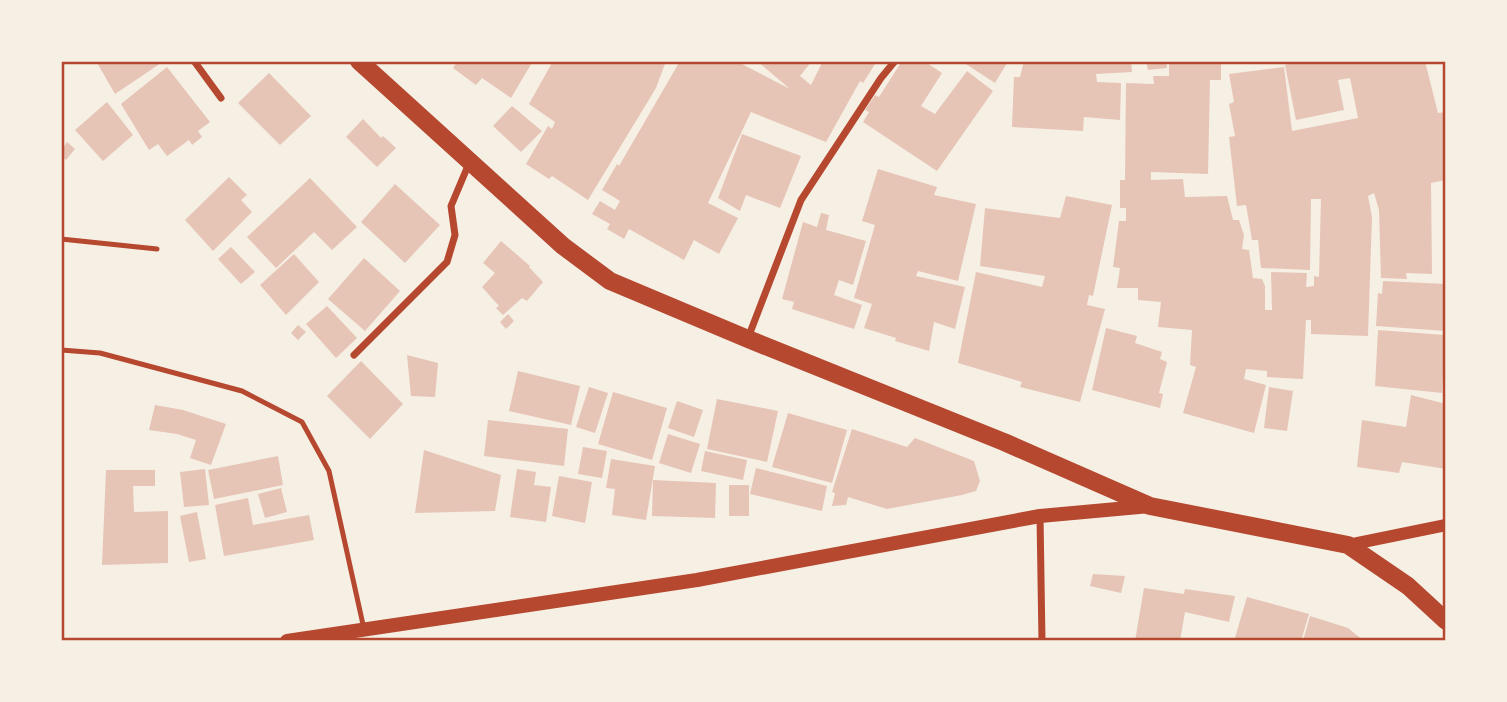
<svg xmlns="http://www.w3.org/2000/svg" width="1507" height="702" font-family="'Space Grotesk',sans-serif">
	<style>
		.building { fill: #e6c5b7 }
		.lines { fill: none; stroke-linecap: round; stroke-linejoin: round }
		.service { stroke: #b5482f; stroke-width: 5 }
		.minor { stroke: #b5482f; stroke-width: 7 }
		.tertiary { stroke: #b5482f; stroke-width: 12 }
		.secondary { stroke: #b5482f; stroke-width: 14 }
		.primary { stroke: #b5482f; stroke-width: 18 }
		.neatline { fill: none; stroke: #b5482f; stroke-width: 2.5 }
	</style>
	<rect width="100%" height="100%" fill="#f6efe4"/>
	<path class="building" d="M96,61H164L115,94Z
		M458,61H533L511,98L482,78L476,85L453,68Z
		M553,61H666L656,88L588,200L552,176L549,179L526,164L548,126L552,129L555,122L529,104Z
		M680,61H736L790,89L757,61H812L800,76L811,85L823,61H877L863,83L860,81L826,142L751,112L708,203L738,218L719,254L694,240L684,260L629,229L624,239L607,229L610,224L592,214L600,201L615,210L620,201L602,190L617,164L619,166Z
		M902,61H924L942,73L921,106L935,114L967,71L993,91L937,171L863,122L869,112L865,110L875,95L879,97Z
		M961,61H1005L1007,63L995,83Z
		M1024,61H1131L1132,72L1096,74L1097,82L1121,83L1120,120L1084,117L1083,131L1012,127L1014,77H1020Z
		M1146,61H1166L1167,68L1148,70Z
		M1169,61H1221V80H1210L1208,174L1151,172V180L1183,179L1185,197L1227,196L1233,220H1239L1244,235L1242,249L1249,250L1253,278L1262,279L1265,286V310H1272L1271,272L1307,273L1306,287L1314,286V276L1319,277L1321,199H1311L1310,270L1261,268L1258,240H1252L1246,205L1237,206L1229,137L1235,136L1229,104L1234,102L1229,74L1284,67L1292,131L1358,118L1350,78L1338,80L1344,110L1296,120L1285,65L1297,61H1425L1438,113L1446,112V180L1431,183L1432,274L1406,273L1407,279L1381,278L1379,210L1374,193L1368,196L1372,217L1368,336L1311,334V320H1306L1303,379L1267,377V371L1246,369L1244,379L1266,385L1254,433L1183,413L1196,367L1190,365L1192,330L1158,327L1161,302L1138,300V288H1117L1120,268L1113,267L1119,221H1126V208H1120V180H1125L1126,83L1154,84L1153,76H1169Z
		M167,67L210,122L198,131L202,137L192,145L189,140L167,156L158,144L149,150L121,104Z
		M269,73L311,116L280,145L238,103Z
		M107,102L133,135L103,161L75,130Z
		M512,106L542,131L521,152L493,126Z
		M363,119L381,138L383,136L396,148L377,167L346,137Z
		M742,134L801,156L780,208L746,195L740,211L718,198Z
		M67,142L75,149L66,160L61,155V145L63,148Z
		M878,169L937,187L934,195L976,204L958,281L918,271L916,276L965,287L955,329L934,322L929,351L895,341L896,338L864,328L872,304L854,298L875,225L862,221Z
		M229,177L247,195L241,200L252,212L213,251L185,220Z
		M310,178L357,227L332,250L314,232L276,268L247,237Z
		M395,184L440,225L405,263L361,222Z
		M1066,196L1112,205L1093,296L1089,295L1087,305L1105,309L1080,402L1020,387L1022,382L958,363L976,272L1042,287L1045,276L980,266L985,208L1060,218Z
		M821,213L829,215L826,230L866,241L853,285L839,280L834,295L862,305L854,329L792,309L794,302L782,299L803,222L817,227Z
		M501,241L530,266L529,267L543,282L527,301L522,298L503,315L496,308L499,306L482,287L495,273L483,263Z
		M231,247L255,272L241,284L218,259Z
		M294,254L319,282L286,315L260,285Z
		M364,258L400,291L365,331L328,299Z
		M1383,281L1446,284V331L1376,326L1378,293L1382,294Z
		M327,306L357,338L336,358L306,324Z
		M508,314L514,321L506,329L500,322Z
		M298,325L306,332L298,340L291,333Z
		M1106,328L1137,336L1135,343L1162,352L1160,359L1167,362L1159,393L1163,394L1160,408L1092,390Z
		M1378,330L1445,335L1442,393L1375,386Z
		M407,355L438,363L435,397L411,396Z
		M361,361L403,404L370,439L327,396Z
		M518,371L580,386L571,425L509,411Z
		M589,387L608,393L595,433L576,427Z
		M1269,387L1293,391L1287,431L1264,428Z
		M613,392L667,408L652,460L598,444Z
		M1411,395L1446,404V469L1402,462L1399,473L1357,467L1362,420L1406,427Z
		M717,399L778,411L767,462L707,449Z
		M677,401L703,410L694,437L668,428Z
		M155,405L183,410L226,424L211,465L190,458L196,440L177,434L149,430Z
		M788,413L847,430L832,483L772,467Z
		M488,420L568,429L564,466L484,456Z
		M852,429L907,447L915,438L974,461L980,481L976,491L962,495L887,509L848,497L846,505L832,506L835,493L832,492Z
		M668,434L700,444L691,473L659,463Z
		M583,447L607,451L602,478L578,474Z
		M424,450L501,475L495,511L415,513Z
		M705,451L747,460L743,480L701,471Z
		M278,456L283,485L214,499L208,470Z
		M611,459L655,466L646,520L612,515L615,489L606,488Z
		M756,468L827,486L822,511L750,494Z
		M205,469L209,505L184,507L180,472Z
		M517,469L536,472L534,485L551,487L546,522L510,517Z
		M106,470H155V486H133L134,512L168,511V563L102,565Z
		M559,476L592,482L585,523L552,516Z
		M653,480L716,483L715,518L652,516Z
		M729,485H749V516H729Z
		M281,488L287,512L265,518L258,494Z
		M248,498L253,525L309,515L314,540L224,556L215,505Z
		M197,512L206,559L189,562L180,516Z
		M1093,574L1125,576L1121,593L1090,586Z
		M1144,588L1184,594L1185,589L1235,596L1229,622L1185,612L1180,641H1135Z
		M1247,597L1309,614L1301,641H1234Z
		M1310,616L1348,628L1364,641H1303Z"/>
	<g class="lines">
		<path class="service" d="M61,239L157,249
			M61,350L100,353L242,391L302,422L329,471L364,629"/>
		<path class="minor" d="M194,61L221,98
			M748,338L801,200L881,78L895,61
			M354,355L447,262L455,235L451,206L470,161
			M1040,516L1042,641"/>
		<path class="tertiary" d="M1348,545L1446,525"/>
		<path class="secondary" d="M287,641L697,580L1040,516L1150,506"/>
		<path class="primary" d="M359,61L563,246L610,281L748,339L1004,442L1150,506L1348,545L1408,586L1446,621"/>
	</g>
	<rect width="1507" height="702" fill="none" stroke="#f6efe4" stroke-width="126"/>
	<rect x="63" y="63" width="1381" height="576" class="neatline"/>
</svg>
